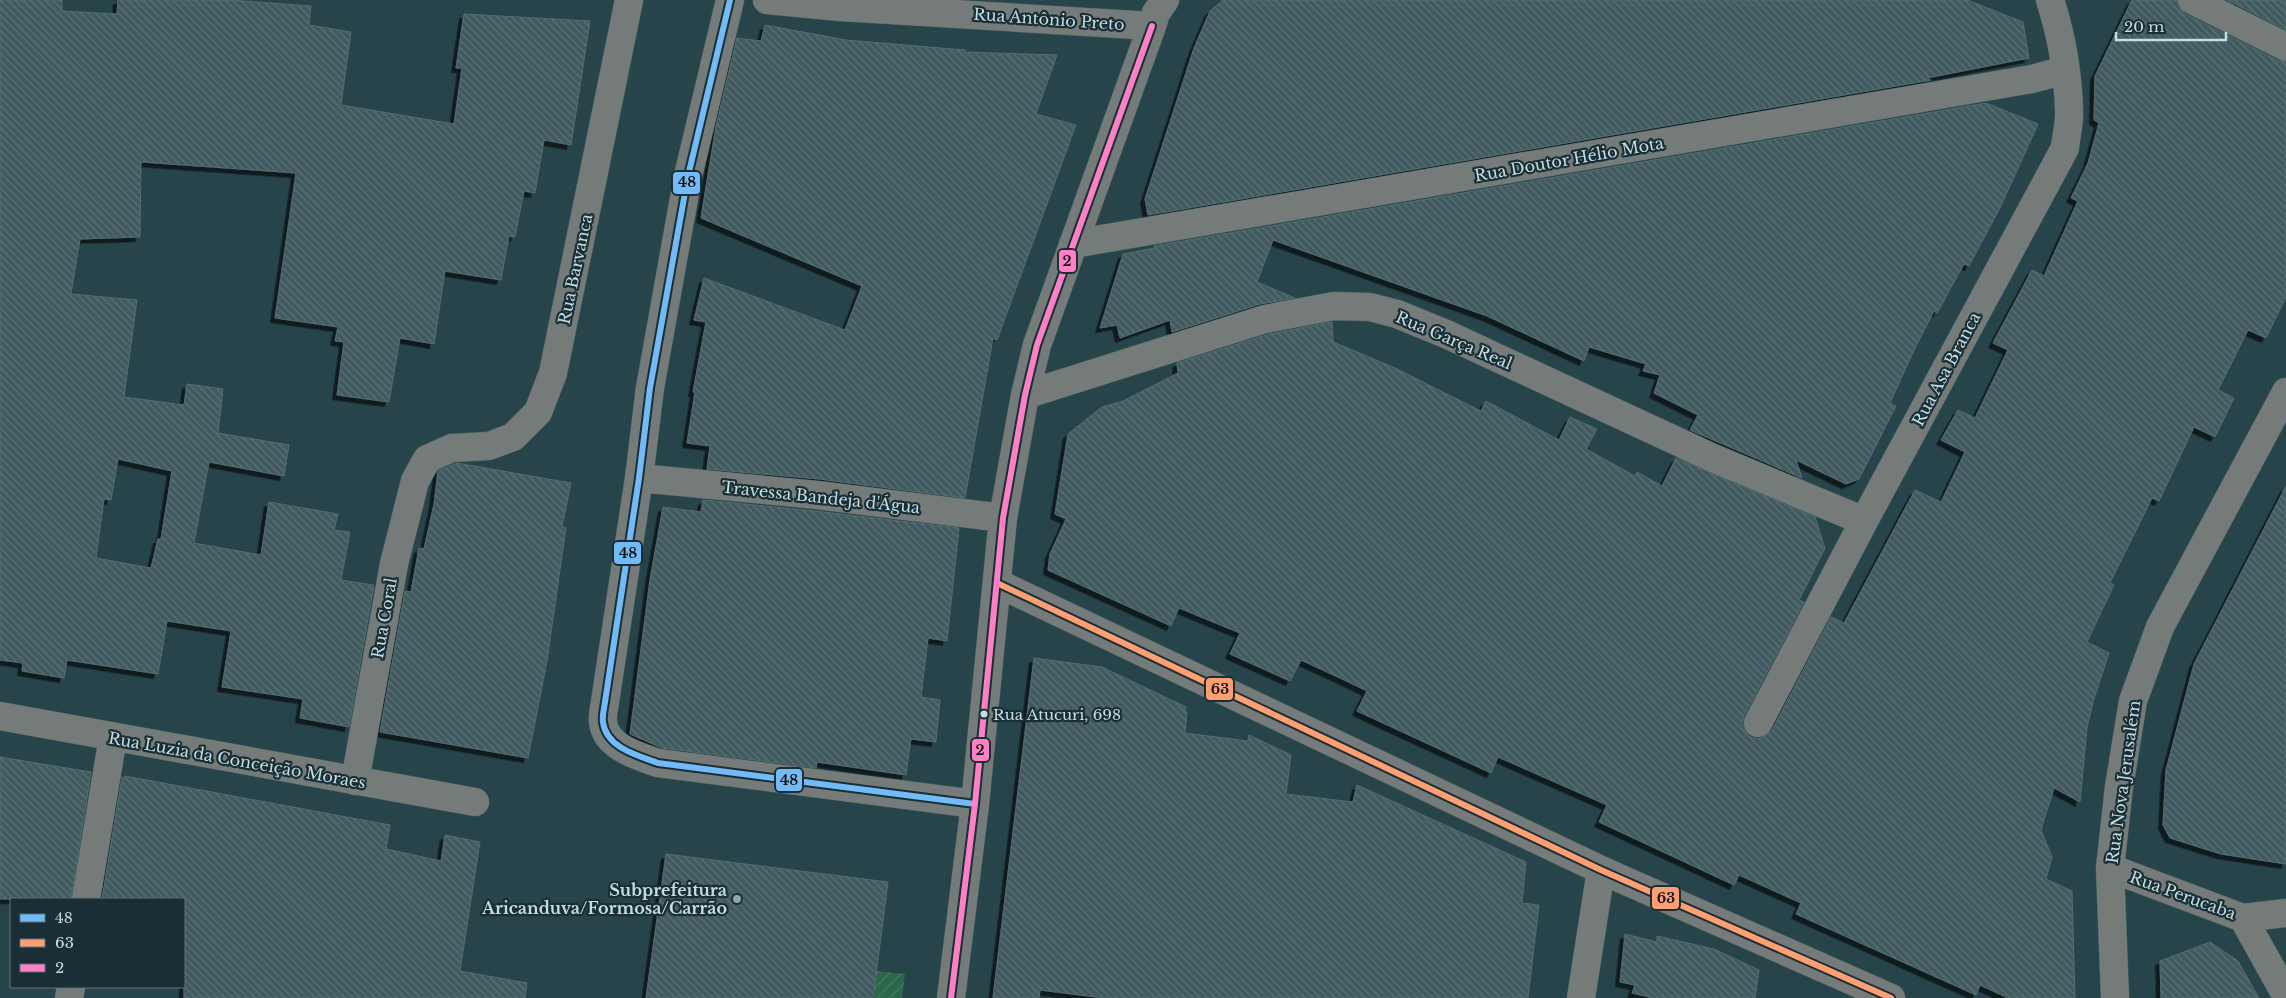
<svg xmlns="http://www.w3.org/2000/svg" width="2286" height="998" font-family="'Libre Baskerville',serif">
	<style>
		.garden { fill: url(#garden-furrows) }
		.building { fill: url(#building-back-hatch); stroke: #546c70; fill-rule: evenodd; filter: url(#shadow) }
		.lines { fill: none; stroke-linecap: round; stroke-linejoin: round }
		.minor-casing { stroke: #496167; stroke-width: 29 }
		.minor { stroke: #757b79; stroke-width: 28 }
		.bus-1-casing { stroke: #1a2f35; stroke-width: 10 }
		.bus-2-casing { stroke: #1a2f35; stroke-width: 10 }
		.bus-3-casing { stroke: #1a2f35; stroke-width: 10 }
		.bus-1 { stroke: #73baf8; stroke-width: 6 }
		.bus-2 { stroke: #fd9f72; stroke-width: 6 }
		.bus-3 { stroke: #ff80c5; stroke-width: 6 }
		.bus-dot { fill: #c3dde4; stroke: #1a2f35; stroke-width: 2 }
		.poi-dot { fill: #8ca7ae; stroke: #1a2f35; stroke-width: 2 }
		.labels { text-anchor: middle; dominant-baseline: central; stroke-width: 4.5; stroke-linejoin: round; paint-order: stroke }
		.bus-label { font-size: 15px; fill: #c3dde4; stroke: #1a2f35; text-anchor: start }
		.street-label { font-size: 16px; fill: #c3dde4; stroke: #1a2f35 }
		.poi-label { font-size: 16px; font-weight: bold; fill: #c3dde4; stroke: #1a2f35; text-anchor: end }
		.line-badge { stroke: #1a2f35; stroke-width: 2 }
		.pale-badge-label { font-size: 14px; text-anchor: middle; font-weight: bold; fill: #111 }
	</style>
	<defs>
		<pattern id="garden-furrows" width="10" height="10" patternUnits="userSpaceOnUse" patternTransform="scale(1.25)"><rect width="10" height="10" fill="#2b6749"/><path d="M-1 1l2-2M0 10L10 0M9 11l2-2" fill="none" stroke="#487c63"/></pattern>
		<pattern id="building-back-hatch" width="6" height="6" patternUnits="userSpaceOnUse" patternTransform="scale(1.25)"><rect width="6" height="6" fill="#405a5e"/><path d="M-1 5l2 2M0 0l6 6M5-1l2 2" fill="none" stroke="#5a7175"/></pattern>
		<filter id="shadow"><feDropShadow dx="-4.5" dy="4.5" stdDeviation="0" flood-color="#0009"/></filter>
	</defs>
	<rect width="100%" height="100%" fill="#27444b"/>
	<path class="garden" d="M876,971L905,974L902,998H873Z"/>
	<path class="building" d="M0,0H62V11L117,14L118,0H231L311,6L309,25L351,32L341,105L454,124L462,68H456L464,14L590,21L571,145L544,140L535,193L524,191L515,237L509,236L501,280L445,271L434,344L400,338L389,402L337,395L344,342L335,341L338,327L275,318L296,173L141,162L140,237L80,239L71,294L137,300L124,397L184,405L187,384L223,389L218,433L289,445L284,476L209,462L194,543L261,555L269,502L338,514L334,530L350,532L341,580L374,585L349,727L300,718L303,699L222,687L231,631L167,621L158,674L67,660L64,678L22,671L23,663L0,660ZM118,459L172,471L161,539H158L151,568L96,558L104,499L111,500Z
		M1223,0H1967L2023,22L2029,58L1927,78L1931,80L1148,215L1145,199L1194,48L1210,11Z
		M2132,0H2177L2179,8L2185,14L2279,61L2286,62V297L2266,338L2248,330L2218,390L2234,398L2215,437L2194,427L2159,501L2152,498L2110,583L2114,585L2087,642L2109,653L2093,702L2087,728L2080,802L2054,788L2041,830L2052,857L2046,879L2072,891L2075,998H2008L1980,985L1976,995L1796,914L1801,903L1739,875L1734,885L1599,822L1607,805L1498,757L1491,773L1357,711L1367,691L1340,678L1301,660L1290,681L1230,654L1240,633L1179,608L1171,626L1048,570L1050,554L1066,519L1055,514L1068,434L1102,407L1123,401L1178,373L1177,363L1269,334L1332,322L1333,342L1395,368L1481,411L1486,401L1559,440L1570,417L1597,429L1586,449L1635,476L1637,472L1662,486L1676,458L1815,517L1825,548L1799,600L1804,602L1744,716L1742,723L1745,731L1750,737L1758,739L1766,736L1772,730L1831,617L1844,623L1915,490L1941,502L1965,452L1941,440L1958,410L1975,418L2008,350L1993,343L2032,270L2044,276L2078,201L2071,198L2088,163L2099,123L2094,120L2095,76Z
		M2227,0H2286V30Z
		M765,25L846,40L965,50L964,52L1057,55L1036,114L1076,125L997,340L993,338L965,498L819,479L707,469L710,446L687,443L695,392H693L706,322L694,320L704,278L845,330L862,286L701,218L716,126L737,38L761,41Z
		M1986,103L2038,124L2000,208L1969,266L1964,264L1937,313L1934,311L1915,348L1890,403L1896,406L1859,479L1846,484L1796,460L1802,478L1690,430L1698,415L1654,393L1660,375L1643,371L1646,364L1589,347L1584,361L1487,316L1273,240L1257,282L1295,298L1260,304L1172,332L1170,320L1120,338L1117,325L1100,328L1123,254L1155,248L1154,246Z
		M457,463L571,483L562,527L566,528L547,661L528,758L380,732L405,591L411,592L419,548L424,549L434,504L438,471Z
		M2286,486V864L2221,854L2170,838L2163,825L2166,770L2194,664Z
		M703,500L815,511L959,528L947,641L928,638L921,697L940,700L936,742L911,739L906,775L817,762L816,768L662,748L630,734L650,580L663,507L701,512Z
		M1034,658L1102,667L1186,707L1185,712H1187L1185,733L1248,741L1249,735L1291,755L1286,794L1353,802L1357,785L1526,862L1522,903L1539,905L1528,998H1104L1040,990L1039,998H993Z
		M0,757L91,772L71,899H0Z
		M125,776L390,825L386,849L441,861L445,835L480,842L460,971L527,983L525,998H184V899H102L122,777L125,778Z
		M666,854L888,882L873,998H646Z
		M1625,934L1657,942V936L1714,949L1759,970L1755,998H1653L1632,993L1635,985L1620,982Z
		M2210,942L2238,961L2259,998H2161L2160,961Z"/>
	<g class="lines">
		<defs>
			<path id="minor" d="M730,0L688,176L650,388L639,478L605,702C604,709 602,716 603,722C606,748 639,756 658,763L975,804
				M767,0L840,7L1152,26L1156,13L1165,0
				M2192,0L2286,47
				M1073,244L2032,79L2065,70
				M1025,395L1265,319L1334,306L1370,307L1397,314L1446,334L1713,458L1864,521
				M639,478L817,495L1003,518
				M997,583L1601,870L1891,998
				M0,716L475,802
				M1758,723L1864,521L2065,148C2066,136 2070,122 2069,110C2068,74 2061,34 2050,0
				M355,781L394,564L415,481L427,459L452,448L489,446L513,437L538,412L553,373L629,0
				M2110,868L2243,918L2286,913
				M86,899L113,737
				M2243,918L2286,995
				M69,998L71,987
				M951,998L975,804L1003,518L1025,395L1037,345L1152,26
				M1581,998L1601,870
				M2115,998L2110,868L2119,787L2133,701L2160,627L2286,392"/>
		</defs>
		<use href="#minor" class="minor-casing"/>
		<use href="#minor" class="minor"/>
		<defs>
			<path id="bus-1" d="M730,0L688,176L650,388L639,478L605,702C604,709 602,716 603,722C606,748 639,756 658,763L975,804"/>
			<path id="bus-2" d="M997,583L1601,870L1891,998"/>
			<path id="bus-3" d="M951,998L975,804L1003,518L1025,395L1037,345L1152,26"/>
		</defs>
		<use href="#bus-1" class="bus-1-casing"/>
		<use href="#bus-2" class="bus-2-casing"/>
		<use href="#bus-3" class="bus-3-casing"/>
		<use href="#bus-1" class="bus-1"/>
		<use href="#bus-2" class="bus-2"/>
		<use href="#bus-3" class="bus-3"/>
	</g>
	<circle class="bus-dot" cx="984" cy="714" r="4.5"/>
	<circle class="poi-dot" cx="737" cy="899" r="5"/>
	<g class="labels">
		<g class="bus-label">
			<text x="993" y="714">Rua Atucuri, 698</text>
		</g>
		<g class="street-label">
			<text transform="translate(1049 19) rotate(4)">Rua Antônio Preto</text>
			<text transform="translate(1569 159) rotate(-10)">Rua Doutor Hélio Mota</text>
			<text transform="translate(575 269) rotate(-78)">Rua Barvanca</text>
			<text transform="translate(1454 340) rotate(23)">Rua Garça Real</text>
			<text transform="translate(1946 369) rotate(-62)">Rua Asa Branca</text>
			<text transform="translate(821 497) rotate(6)">Travessa Bandeja d'Água</text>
			<text transform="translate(384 618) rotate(-80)">Rua Coral</text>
			<text transform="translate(237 760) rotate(10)">Rua Luzia da Conceição Moraes</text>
			<text transform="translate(2123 782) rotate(-82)">Rua Nova Jerusalém</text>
			<text transform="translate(2183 895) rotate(20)">Rua Perucaba</text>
		</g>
		<g class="poi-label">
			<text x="727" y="890">Subprefeitura<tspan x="727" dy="18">Aricanduva/Formosa/Carrão</tspan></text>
		</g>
	</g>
	<g class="line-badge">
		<rect x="672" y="171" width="29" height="24" rx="5" fill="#73baf8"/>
		<rect x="1058" y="249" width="19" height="24" rx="5" fill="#ff80c5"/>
		<rect x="613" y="541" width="29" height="24" rx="5" fill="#73baf8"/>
		<rect x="1205" y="677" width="29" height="24" rx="5" fill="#fd9f72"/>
		<rect x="971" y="738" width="19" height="24" rx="5" fill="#ff80c5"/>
		<rect x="775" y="768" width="28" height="24" rx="5" fill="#73baf8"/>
		<rect x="1651" y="886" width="29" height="24" rx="5" fill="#fd9f72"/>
	</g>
	<g class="pale-badge-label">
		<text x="687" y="187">48</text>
		<text x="1067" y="266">2</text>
		<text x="628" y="558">48</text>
		<text x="1220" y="694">63</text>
		<text x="980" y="755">2</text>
		<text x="789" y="785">48</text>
		<text x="1666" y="903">63</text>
	</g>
	<rect x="10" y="898" width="175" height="90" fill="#1a2f35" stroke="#5e757b"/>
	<rect x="20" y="914" width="25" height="8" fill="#73baf8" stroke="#5e757b"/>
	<text x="55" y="923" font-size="15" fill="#c3dde4">48</text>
	<rect x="20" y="939" width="25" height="8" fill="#fd9f72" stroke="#5e757b"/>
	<text x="55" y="948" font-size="15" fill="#c3dde4">63</text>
	<rect x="20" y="964" width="25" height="8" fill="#ff80c5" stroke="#5e757b"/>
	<text x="55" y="973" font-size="15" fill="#c3dde4">2</text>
	<path d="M2116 32v8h110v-8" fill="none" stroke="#c3dde4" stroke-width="2.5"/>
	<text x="2124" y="32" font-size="15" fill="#c3dde4" stroke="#1a2f35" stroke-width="4" paint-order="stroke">20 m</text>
</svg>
